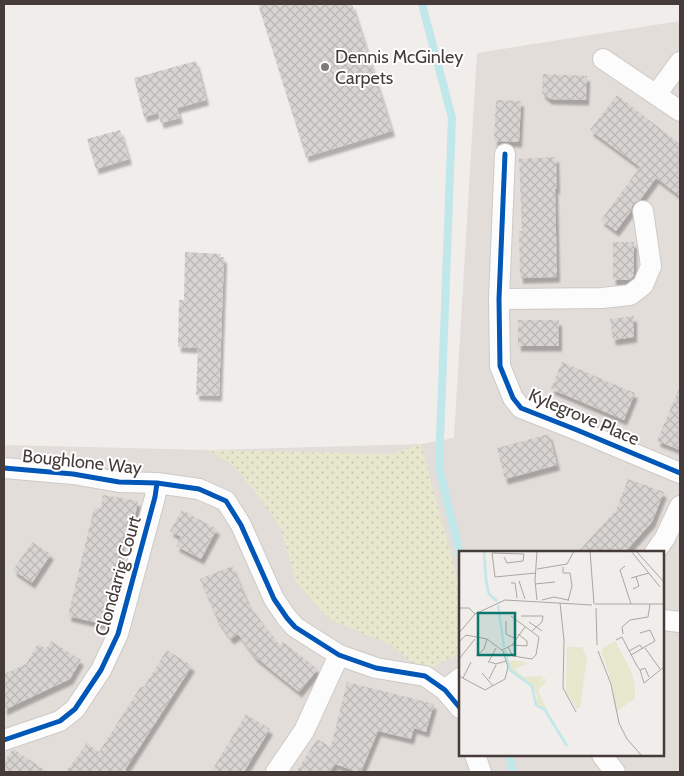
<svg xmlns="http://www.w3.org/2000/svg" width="684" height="776" font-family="Cabin,sans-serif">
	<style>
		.residential { fill: #e3ddd9; fill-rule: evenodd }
		.grass { fill: url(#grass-dots) }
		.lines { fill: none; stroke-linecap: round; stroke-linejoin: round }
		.stream { stroke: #c0e7e9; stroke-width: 8 }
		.building { fill: url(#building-cross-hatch); filter: url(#shadow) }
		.minor-casing { stroke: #ccc9c7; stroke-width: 22 }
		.minor { stroke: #fdfcfc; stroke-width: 20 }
		.cycleway-casing { stroke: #fff; stroke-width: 8 }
		.cycleway { stroke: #0057b8; stroke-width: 5 }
		.poi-dot { fill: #817976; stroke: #fff; stroke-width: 2 }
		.labels { text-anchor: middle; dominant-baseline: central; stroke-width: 4; stroke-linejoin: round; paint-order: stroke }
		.poi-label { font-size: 18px; fill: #453b38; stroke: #fff; text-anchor: start }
		.street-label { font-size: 18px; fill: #453b38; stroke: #fff }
		.inset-river { fill: none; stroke: #c0e7e9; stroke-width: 2.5 }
		.inset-road { fill: none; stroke: #aca6a3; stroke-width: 1 }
		.view { fill: #0f766e; fill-opacity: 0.15; stroke: #0f766e; stroke-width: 2.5 }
		.inset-edge { fill: none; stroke: #453b38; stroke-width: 2.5 }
	</style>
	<defs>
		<pattern id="grass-dots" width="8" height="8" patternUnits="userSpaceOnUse" patternTransform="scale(1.25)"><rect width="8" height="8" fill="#e6e7cd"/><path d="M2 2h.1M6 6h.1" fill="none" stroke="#c7c7b1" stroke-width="1.8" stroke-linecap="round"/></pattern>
		<pattern id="building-cross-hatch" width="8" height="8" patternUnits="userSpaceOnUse" patternTransform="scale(1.25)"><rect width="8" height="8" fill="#d8d4d1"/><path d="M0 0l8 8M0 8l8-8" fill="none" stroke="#bbb7b4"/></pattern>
		<filter id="shadow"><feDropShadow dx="3" dy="5.5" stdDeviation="1" flood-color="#0004"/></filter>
	</defs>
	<rect width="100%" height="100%" fill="#f0edea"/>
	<path class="residential" d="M680,21V772H4V445L208,450L421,444L454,438L477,53ZM460,552H663V755H460Z"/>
	<path class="grass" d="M421,444L460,589V653L423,672L391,645L329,619L296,582L281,529L260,498L234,466L208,450L390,454Z"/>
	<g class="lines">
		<path class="stream" d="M422,4L452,118L439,467L460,554
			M509,755L513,772"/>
	</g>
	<path class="building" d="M258,4H352L392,131L306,157Z
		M196,61L206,100L177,108L180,118L161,123L158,113L144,117L134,78Z
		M543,74L587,76L586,100L549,99L542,93Z
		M617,95L680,144V196L656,178L640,200L635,202L632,206L631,211L616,231L601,220L640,167L590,130Z
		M496,100L521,101L519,142L494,141Z
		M120,130L129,159L96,169L87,139Z
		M556,157L557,189L555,188L557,277L520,278L519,231H522L519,159Z
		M613,242H634V276L630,280H613Z
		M185,252L221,254L220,257H224L219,396L196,395L198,348L178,347L179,300H184Z
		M634,316V337L613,340L610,319Z
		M518,320H559V346H518Z
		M562,362L635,393L624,420L551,389Z
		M680,386V450L657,441Z
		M549,434L557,465L505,479L497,448Z
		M628,479L664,492L652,522L625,552H578L616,510Z
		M103,495L138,501L131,538L123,537L103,624L68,616L94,508L101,509Z
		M182,510L217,529L201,559L176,546L181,537L170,531Z
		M32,542L51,554L32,583L13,570Z
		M232,566L248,604L280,646L283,642L318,669L299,692L255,657L238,634L231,639L218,621L200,579Z
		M51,641L81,660L70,679L4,710V674L26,664L38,644L46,649Z
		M167,650L192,666L125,770L129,772H66L87,743L99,752L141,686L144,687Z
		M347,682L434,704L426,732L414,728L411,739L378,731L361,772H358L335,764L330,772H296L317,739L331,747Z
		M246,714L270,729L244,772H211Z
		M13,749L48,772H4V762Z"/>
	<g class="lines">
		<defs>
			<path id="minor" d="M603,59L680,111
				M656,95L680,62
				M505,154L499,299L500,366L513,398L521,408L577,430L680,473
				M499,299L602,298L630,295L643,285L651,266L643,211
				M4,468L73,474L119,482L157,483L199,489L226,501L241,525L274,599L287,618L295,627L339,655L376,668L425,676L445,690L460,708
				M655,552L665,538L680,506
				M663,620L680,622
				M445,690L460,678
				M4,740L60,721L75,709L101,670L118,634L155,497L157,483
				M475,755L481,772
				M602,755L615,772
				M276,772L304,731L339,655"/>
		</defs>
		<use href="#minor" class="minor-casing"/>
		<use href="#minor" class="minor"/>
		<defs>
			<path id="cycleway" d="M505,154L499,299L500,366L513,398L521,408L577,430L680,473
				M4,468L73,474L119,482L157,483L199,489L226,501L241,525L274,599L287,618L295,627L339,655L376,668L425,676L445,690L460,708
				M4,740L60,721L75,709L101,670L118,634L155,497L157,483"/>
		</defs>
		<use href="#cycleway" class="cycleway-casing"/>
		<use href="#cycleway" class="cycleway"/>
	</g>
	<circle class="poi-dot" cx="325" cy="67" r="5"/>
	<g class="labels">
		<g class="poi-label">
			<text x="335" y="57">Dennis McGinley<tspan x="335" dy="21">Carpets</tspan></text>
		</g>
		<g class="street-label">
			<text transform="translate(584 417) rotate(23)">Kylegrove Place</text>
			<text transform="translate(82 462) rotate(6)">Boughlone Way</text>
			<text transform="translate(118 576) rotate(-74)">Clondarrig Court</text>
		</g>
	</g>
	<g transform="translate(459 551)">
		<rect width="205" height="205" fill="#f0edea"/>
		<path d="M156,90L173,122L176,138V147L157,161L153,132L143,102L144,97Z" fill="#e6e7cd"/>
		<path d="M54,109L70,112L55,118L65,126L84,125L80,132L86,127L87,131L79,139L94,172L87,159L77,154L78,144L73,135L52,121L50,111Z" fill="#e6e7cd"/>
		<path d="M108,96H123L128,106L121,156L118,158L107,141Z" fill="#e6e7cd"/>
		<path class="inset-river" d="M25,0L27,29L30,43L38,50M39,54L45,96M46,99L51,119L73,135L77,154L86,159L108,195"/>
		<path class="inset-road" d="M78,0L76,30L78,49M131,0L135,53M172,0L201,36M177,0L205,31M45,6L48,12L64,10L65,3L33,2L36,26L77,22M166,15L161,19L172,53M104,16V22H111L113,35L109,50M78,18L108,13L115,0M172,27L190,22M60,30L66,48M52,32H56L58,47M76,33L96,31M174,38L180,35L177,26M83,49L95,46L109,49M101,52L105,89L104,137L117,161M136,53H205M0,57H10L16,63M137,57L138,94M62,65H84L83,71L73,80M47,70V83L57,88M70,71L83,80M0,82L16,63L46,49L133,54M164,83L163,76L171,69L189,66L191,53M157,89L163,86L178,115L181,119L186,117L190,126M0,91L7,84L28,88M53,94L68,95V90L59,83M49,96L54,105L73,108L77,104L80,86L52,65M186,97L201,118M43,99L53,94L66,76M139,100L152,133L160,172L168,188L183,205M170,100L181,94L184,98M172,104L196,90L191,79L181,82M17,105L25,98L28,88M0,108L16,88M31,111L37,113L47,110M29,112L37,97M181,119L185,132L205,116M23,122L34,135M0,125L26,139L46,128L49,116L44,100L28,88M4,127L12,111M30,128L37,114"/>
		<path class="view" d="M19,62H56V104H19Z"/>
		<rect width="205" height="205" class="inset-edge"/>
	</g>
	<rect width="684" height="776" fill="none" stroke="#453b38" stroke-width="10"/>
</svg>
